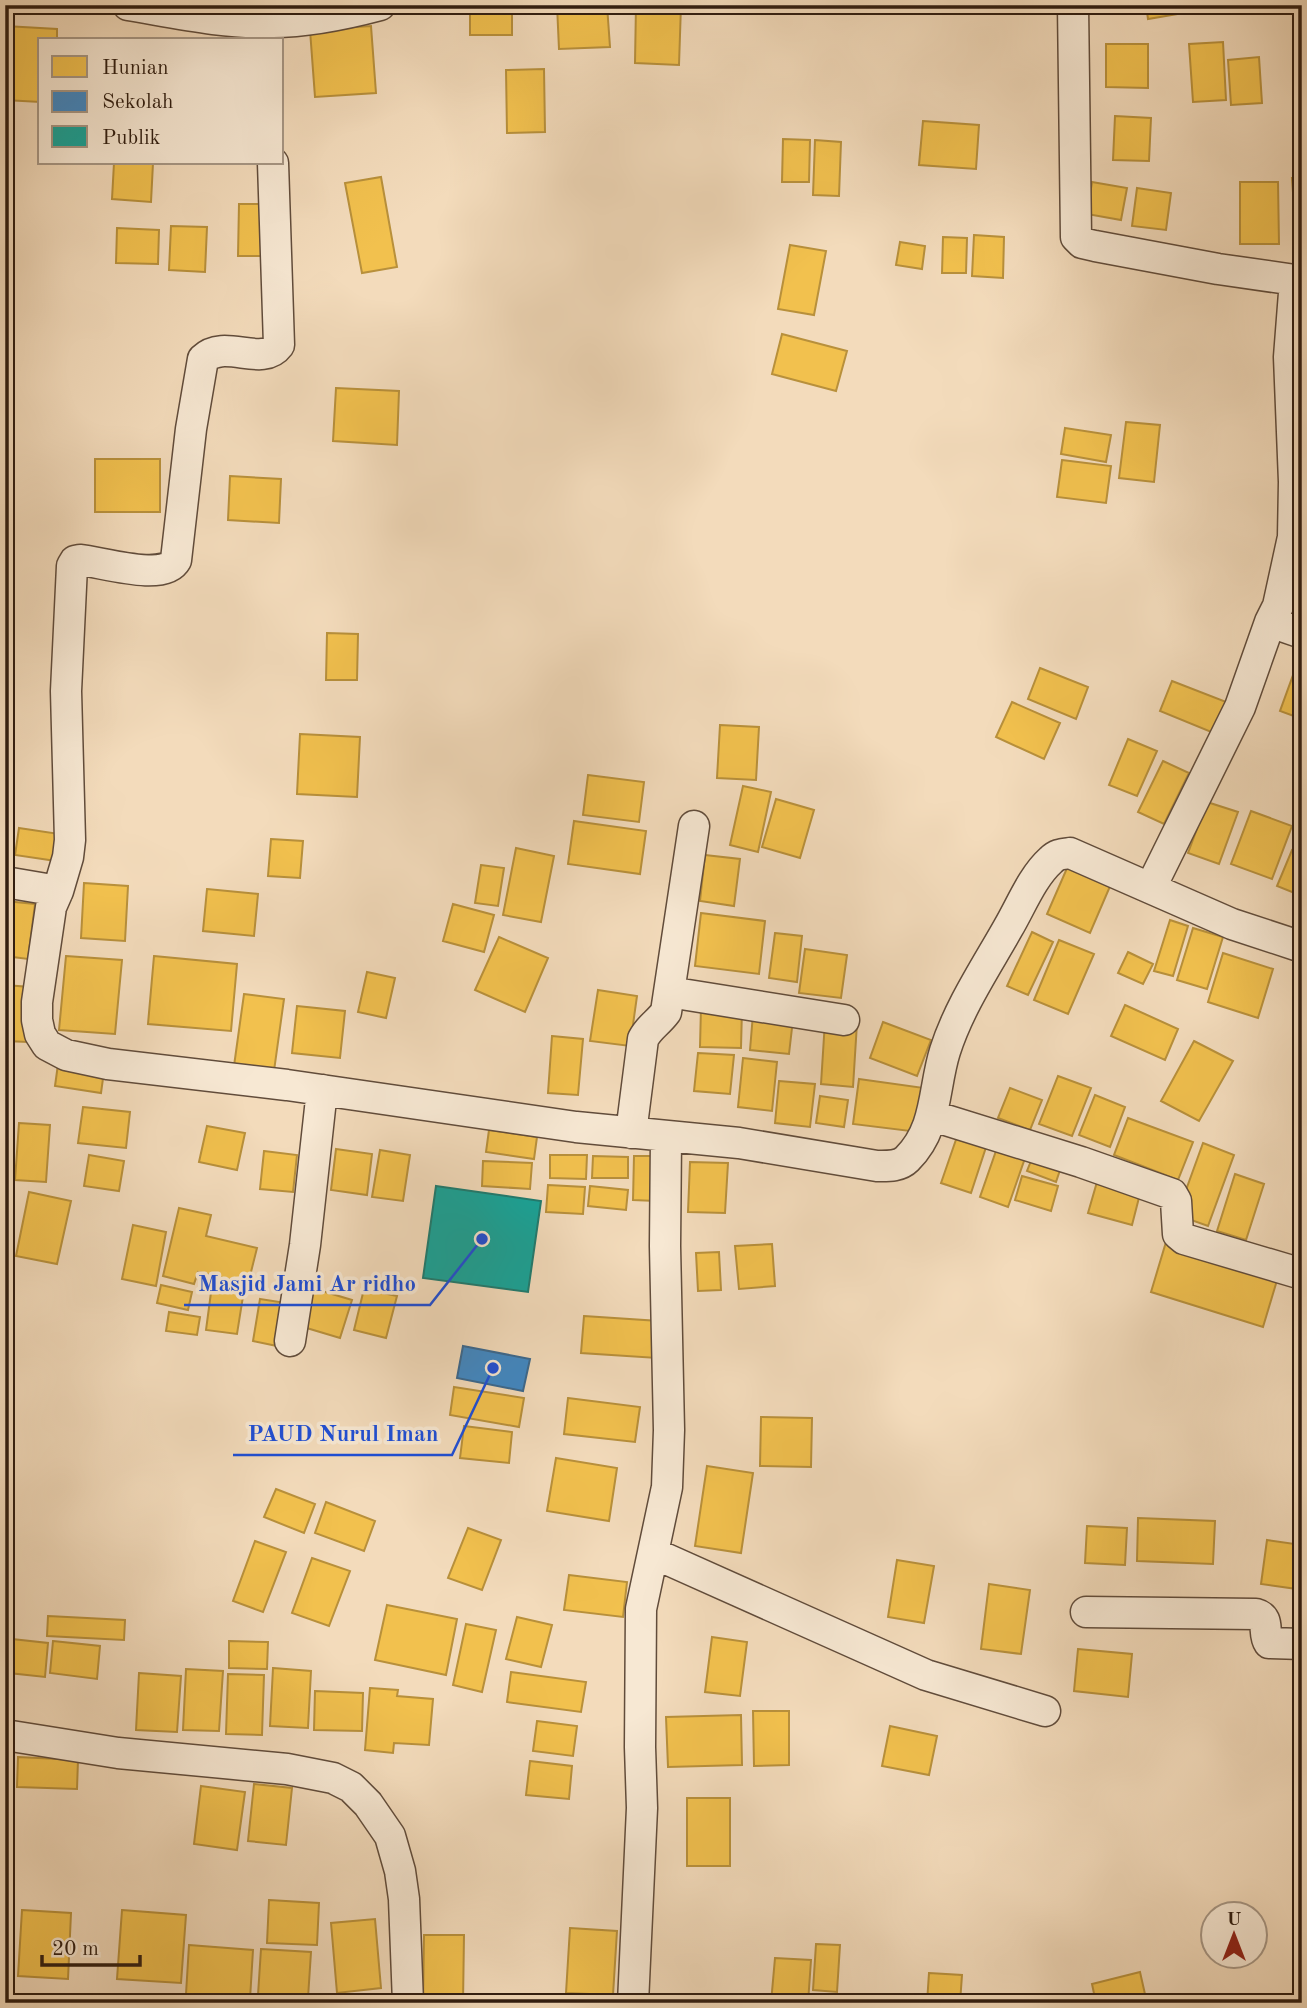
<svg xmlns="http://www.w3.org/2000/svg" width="1307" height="2008" font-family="'Old Standard TT',serif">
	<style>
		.homes { fill: #f2c14e; stroke: #b8903b; stroke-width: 2 }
		.schools { fill: #3f88c5; stroke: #3a688f; stroke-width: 2 }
		.public { fill: #17a398; stroke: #1e7b6f; stroke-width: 2 }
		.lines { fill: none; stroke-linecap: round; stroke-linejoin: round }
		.street-casing { stroke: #614c3b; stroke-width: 33 }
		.street { stroke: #f7e8d3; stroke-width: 30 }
		.leader { fill: none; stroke: #1d4ed8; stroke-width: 2.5 }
		.callout-dot { fill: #1d4ed8; stroke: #f7e8d3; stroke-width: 2.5 }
		.callout-label { font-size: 23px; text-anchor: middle; font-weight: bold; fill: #1d4ed8; stroke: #f7e8d3; stroke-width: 7; stroke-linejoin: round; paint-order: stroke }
	</style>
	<rect width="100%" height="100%" fill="#f3dbbb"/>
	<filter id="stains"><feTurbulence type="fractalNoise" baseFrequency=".00286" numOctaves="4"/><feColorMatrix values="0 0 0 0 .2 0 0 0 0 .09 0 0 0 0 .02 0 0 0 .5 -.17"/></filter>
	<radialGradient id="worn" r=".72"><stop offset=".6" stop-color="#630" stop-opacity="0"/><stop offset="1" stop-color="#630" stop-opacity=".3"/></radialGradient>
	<path class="homes" d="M470,5H512V35H470Z
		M557,5H607L610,47L559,49Z
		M636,5H681L679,65L635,63Z
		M1146,5H1177L1178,14L1148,19Z
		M5,26L57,29V40H40V102L5,100Z
		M371,26L376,93L315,97L310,30Z
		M1223,42L1226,100L1193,102L1189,44Z
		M1106,44H1148V88L1106,87Z
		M1259,57L1262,103L1231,105L1228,60Z
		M544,69L545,132L507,133L506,70Z
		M1115,116L1151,118L1149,161L1113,160Z
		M923,121L979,125L976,169L919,165Z
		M783,139L810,140L809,182H782Z
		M815,140L841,142L839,196L813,195Z
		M114,163H153L151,202L112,199Z
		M381,177L397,267L362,273L345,183Z
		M1292,178H1302V236H1296Z
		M1092,182L1127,188L1121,220L1087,214Z
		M1240,182H1278L1279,244H1240Z
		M1137,188L1171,193L1166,230L1132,226Z
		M239,204H272V256H238Z
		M171,226L207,227L205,272L169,270Z
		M117,228L159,230L158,264L116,263Z
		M974,235L1004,237L1003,278L972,276Z
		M943,237L967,238L966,273H942Z
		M900,242L925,246L922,269L896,265Z
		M790,245L826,251L814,315L778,309Z
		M782,334L847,351L836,391L772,374Z
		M336,388L399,391L397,445L333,441Z
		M1126,422L1160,425L1154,482L1119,478Z
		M1065,428L1111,435L1106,462L1061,454Z
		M95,459H160V512H95Z
		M1062,460L1111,466L1106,503L1057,497Z
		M230,476L281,479L279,523L228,520Z
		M327,633L358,634L357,680H326Z
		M1300,656L1302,657V719L1280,711Z
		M1040,668L1088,687L1076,719L1028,699Z
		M1172,681L1234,705L1221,736L1160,711Z
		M1012,702L1060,723L1044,759L996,737Z
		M720,725L759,727L756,780L717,778Z
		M300,734L360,737L357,797L297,794Z
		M1128,739L1157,751L1137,796L1109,785Z
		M1163,761L1189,773L1164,824L1138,812Z
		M588,775L644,782L639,822L583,815Z
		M743,786L771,792L758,852L730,845Z
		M776,799L814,810L800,858L762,847Z
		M1207,802L1238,812L1219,864L1188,853Z
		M1251,811L1292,826L1272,879L1231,864Z
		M574,821L646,831L640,874L568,864Z
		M19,828L66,835L63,862L15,855Z
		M271,839L303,841L300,878L268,876Z
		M516,848L554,856L541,922L503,915Z
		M1292,850L1302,854V896L1277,886Z
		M705,855L740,859L734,906L700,901Z
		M1071,859L1114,877L1090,933L1047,914Z
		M481,865L504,868L498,906L475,903Z
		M84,883L128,886L125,941L81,938Z
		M207,889L258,894L254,936L203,931Z
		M5,901L35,904L28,959L5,956Z
		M453,904L494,915L484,952L443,941Z
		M701,913L765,921L759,974L695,966Z
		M1170,920L1188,926L1173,976L1154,971Z
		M1193,928L1223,937L1207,989L1177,980Z
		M1032,932L1053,942L1028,995L1007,986Z
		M775,933L802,936L797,982L769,978Z
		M499,937L548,958L525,1012L475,990Z
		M1059,940L1094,954L1068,1014L1034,1000Z
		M805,949L847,955L841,998L799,993Z
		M1128,952L1153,964L1143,984L1118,973Z
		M1223,953L1273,969L1258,1018L1208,1002Z
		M66,956L122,960L115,1034L59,1030Z
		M154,956L237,964L231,1031L148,1024Z
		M367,972L395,978L386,1018L358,1012Z
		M5,985L30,987L28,1042L5,1041Z
		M598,990L637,996L630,1046L590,1041Z
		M244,994L284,999L274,1071L234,1066Z
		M1125,1005L1178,1029L1165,1060L1111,1036Z
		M297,1006L345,1011L340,1058L292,1053Z
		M701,1007L742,1009L741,1048L700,1047Z
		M753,1014L793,1019L789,1054L750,1050Z
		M825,1021L857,1023L853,1087L821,1084Z
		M883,1022L931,1040L917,1076L870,1058Z
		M552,1036L583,1039L578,1095L548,1093Z
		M1194,1041L1233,1061L1199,1121L1161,1101Z
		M698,1053L734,1055L730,1094L694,1091Z
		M59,1057L105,1064L101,1093L55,1086Z
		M743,1058L777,1062L772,1111L738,1107Z
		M1058,1076L1091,1088L1072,1136L1039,1124Z
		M859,1079L924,1088L918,1132L853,1124Z
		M779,1081L815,1084L810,1127L775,1123Z
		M1010,1088L1042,1100L1030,1130L998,1118Z
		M1095,1095L1125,1107L1110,1147L1079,1135Z
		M820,1096L848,1100L844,1127L816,1123Z
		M83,1107L130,1112L126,1148L78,1143Z
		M1128,1118L1193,1142L1178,1180L1114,1155Z
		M19,1123L50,1125L46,1182L15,1180Z
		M207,1126L245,1133L237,1170L199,1162Z
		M960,1128L989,1138L971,1193L941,1183Z
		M489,1130L537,1137L534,1159L486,1152Z
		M1203,1143L1234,1155L1208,1226L1177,1215Z
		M997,1148L1025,1158L1008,1207L980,1197Z
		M336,1149L372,1154L367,1195L331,1190Z
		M380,1150L410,1155L403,1201L372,1197Z
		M264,1151L297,1155L293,1192L260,1189Z
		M1035,1151L1063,1161L1056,1182L1027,1171Z
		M89,1155L124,1161L119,1191L84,1186Z
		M550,1155H587L586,1179L550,1178Z
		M593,1156L628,1157V1178H592Z
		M634,1156H657L656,1201L633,1200Z
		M483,1161L532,1163L530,1189L482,1186Z
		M690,1162L728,1163L725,1213L688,1212Z
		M1235,1174L1264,1184L1246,1240L1217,1231Z
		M1099,1175L1142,1186L1132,1225L1088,1213Z
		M1022,1176L1058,1186L1051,1211L1015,1200Z
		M548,1185L585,1187L583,1214L546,1212Z
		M590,1186L628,1190L626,1210L588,1206Z
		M29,1192L71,1201L57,1264L16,1256Z
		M179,1208L211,1215L206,1236L257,1248L248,1284L198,1272L194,1284L163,1276Z
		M133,1225L166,1232L156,1286L122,1279Z
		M1166,1242L1278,1277L1263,1327L1151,1292Z
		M772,1244L775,1286L739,1289L735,1246Z
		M719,1252L721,1290L698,1291L696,1253Z
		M161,1285L192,1292L188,1310L157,1303Z
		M212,1285L244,1290L237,1334L206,1330Z
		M312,1288L352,1300L340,1338L300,1326Z
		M364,1289L397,1296L386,1338L354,1330Z
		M260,1299L286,1303L277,1346L253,1341Z
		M169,1312L200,1317L197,1335L166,1331Z
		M584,1316L659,1321L657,1358L581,1353Z
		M454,1387L524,1398L519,1427L450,1415Z
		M568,1398L640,1407L635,1442L564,1434Z
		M761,1417L812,1418L811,1467L760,1466Z
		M464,1426L512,1432L509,1463L460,1458Z
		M556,1458L617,1468L609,1521L547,1511Z
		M707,1466L753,1473L741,1553L695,1546Z
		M276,1489L315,1504L304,1533L264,1517Z
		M326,1502L375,1521L364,1551L315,1533Z
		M1138,1518L1215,1521L1213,1564L1137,1561Z
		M1087,1526L1127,1528L1125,1565L1085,1563Z
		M468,1528L501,1540L482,1590L448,1578Z
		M1267,1540L1302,1545L1297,1589L1261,1584Z
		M255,1541L286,1552L263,1612L233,1601Z
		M312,1558L350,1571L329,1626L292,1613Z
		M897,1560L934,1566L924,1623L888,1617Z
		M569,1575L627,1582L623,1617L564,1610Z
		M989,1584L1030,1590L1021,1654L981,1649Z
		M387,1605L457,1619L446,1675L375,1660Z
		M48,1616L125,1620L124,1640L47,1636Z
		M517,1617L552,1625L541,1667L506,1659Z
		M466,1624L496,1630L482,1692L453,1685Z
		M712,1637L747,1642L740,1696L705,1692Z
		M12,1639L48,1643L45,1677L9,1673Z
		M53,1641L100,1646L97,1679L50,1673Z
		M229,1641L268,1642L267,1669L229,1668Z
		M1078,1649L1132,1654L1128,1697L1074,1691Z
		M273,1668L311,1671L308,1728L270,1726Z
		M186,1669L223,1671L219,1731L183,1730Z
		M511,1672L586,1682L581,1712L507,1702Z
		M139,1673L181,1676L177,1732L136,1730Z
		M228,1674L264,1675L262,1735L226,1734Z
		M370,1688L398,1690L397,1696L433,1699L429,1745L394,1743L393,1753L365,1750Z
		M315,1691L363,1693L362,1731L314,1730Z
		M753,1711H789V1765L754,1766Z
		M741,1715L742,1765L668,1767L666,1717Z
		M537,1721L577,1726L573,1756L533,1751Z
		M890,1726L937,1736L929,1775L882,1766Z
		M18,1757L78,1760L77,1789L17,1787Z
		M530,1761L572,1766L569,1799L526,1795Z
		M5,1762H10L7,1796H5Z
		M254,1784L292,1788L286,1845L248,1841Z
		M201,1786L245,1792L237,1850L194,1844Z
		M687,1798H730V1866H687Z
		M269,1900L319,1903L317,1945L267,1943Z
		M22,1910L71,1913L68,1979L18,1976Z
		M122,1910L186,1915L181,1983L117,1979Z
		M375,1919L381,1988L337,1993L331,1923Z
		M570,1928L617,1931L613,1995L566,1993Z
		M424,1935H464L463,2003H423Z
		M816,1944L840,1945L837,1992L813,1990Z
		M189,1945L253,1950L250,1999L186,1994Z
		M261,1949L311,1952L308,1998L258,1995Z
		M775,1958L811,1960L808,2003H771Z
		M1140,1972L1147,2003H1096L1092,1984Z
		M929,1973L962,1975L960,2003H927Z
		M965,1994L999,1995V2003H965Z"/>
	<path class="schools" d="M463,1346L530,1359L523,1391L457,1378Z"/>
	<path class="public" d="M436,1186L541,1201L528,1292L423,1278Z"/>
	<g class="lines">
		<defs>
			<path id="street" d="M128,5C176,13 225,24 273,22C309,22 346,14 380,5
				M1073,5L1076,237L1082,243L1095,246L1218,269L1302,281
				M1270,622L1302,633
				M5,882L58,891L51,907L37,1002V1020L40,1034L47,1045L66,1055L108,1064L287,1085L576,1127L739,1143L877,1166C887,1166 899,1167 907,1159C938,1128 933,1089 945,1051C959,1007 986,967 1008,928C1021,906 1032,877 1051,860C1057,854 1062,854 1070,853L1232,924L1302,947
				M1151,887L1240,707L1270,622L1278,606L1293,537L1294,482L1289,357L1295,280
				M58,891L68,857L70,840L66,691L72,566L75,561L80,560C102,562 164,582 176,560L191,429L203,359C225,338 262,368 279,345L273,163
				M669,992L844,1020
				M933,1116L1081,1162L1172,1194L1176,1201L1178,1234L1184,1239L1302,1274
				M631,1133L643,1039C649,1027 658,1023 666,1012L694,826
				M290,1341L305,1245L322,1090
				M653,1553L926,1675L1045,1711
				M1086,1612L1256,1614C1271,1618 1262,1633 1269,1643L1302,1644
				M5,1735L118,1753L287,1769L333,1778L351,1787L368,1804L390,1836L400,1871L404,1899L408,2003
				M633,2003L642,1808L640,1747L641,1609L667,1487L669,1430L665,1246L666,1137"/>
		</defs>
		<use href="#street" class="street-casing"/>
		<use href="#street" class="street"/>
	</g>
	<path class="leader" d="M482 1239L430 1305H184M493 1368L452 1455H233"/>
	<g class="callout-dot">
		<circle cx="482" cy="1239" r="7"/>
		<circle cx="493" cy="1368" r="7"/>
	</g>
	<g class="callout-label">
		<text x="307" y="1291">Masjid Jami Ar ridho</text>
		<text x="343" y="1441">PAUD Nurul Iman</text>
	</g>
	<rect width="1307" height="2008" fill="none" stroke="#f3dbbb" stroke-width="28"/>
	<rect x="7" y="7" width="1293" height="1994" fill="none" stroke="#301d10" stroke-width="3.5"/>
	<rect x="14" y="14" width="1279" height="1980" fill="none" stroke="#301d10" stroke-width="2"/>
	<rect x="38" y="38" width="245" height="126" fill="#f7e8d3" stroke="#a79785" stroke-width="2"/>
	<rect x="52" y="56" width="35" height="21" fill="#f2c14e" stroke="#a79785" stroke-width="2"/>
	<text x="102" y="74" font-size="21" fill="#301d10">Hunian</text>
	<rect x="52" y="91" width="35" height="21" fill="#3f88c5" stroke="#a79785" stroke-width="2"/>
	<text x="102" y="108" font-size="21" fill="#301d10">Sekolah</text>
	<rect x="52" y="126" width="35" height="21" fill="#17a398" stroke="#a79785" stroke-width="2"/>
	<text x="102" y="144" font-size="21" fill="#301d10">Publik</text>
	<g transform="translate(1234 1935)"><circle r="33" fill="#f7e8d3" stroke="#a79785" stroke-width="2"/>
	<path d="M0-5L12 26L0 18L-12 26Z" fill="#8f2418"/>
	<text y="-10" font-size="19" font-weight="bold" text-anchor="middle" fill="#301d10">U</text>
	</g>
	<path d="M42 1955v10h98v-10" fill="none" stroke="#301d10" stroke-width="3.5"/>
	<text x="52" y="1955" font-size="21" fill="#301d10" stroke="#f7e8d3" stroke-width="5" paint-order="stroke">20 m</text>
	<rect width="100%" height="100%" filter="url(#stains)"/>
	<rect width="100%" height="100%" fill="url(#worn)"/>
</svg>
